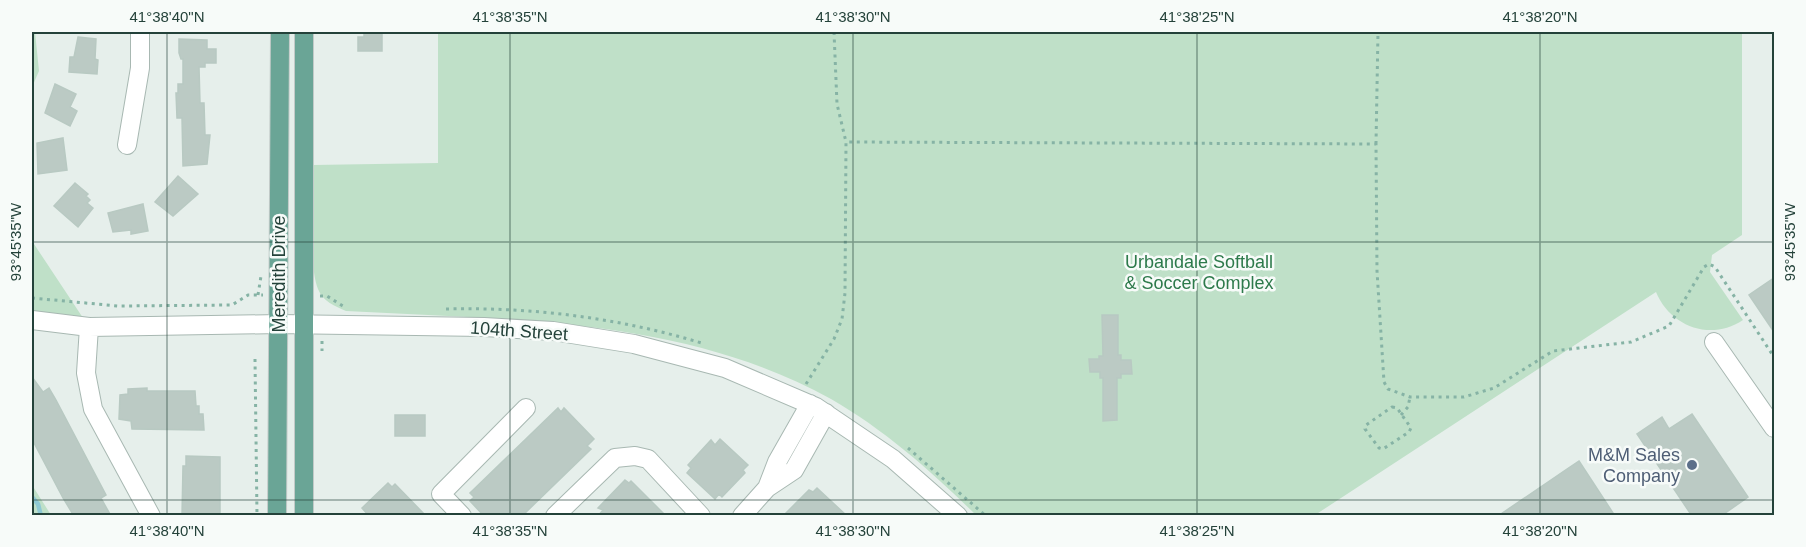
<svg xmlns="http://www.w3.org/2000/svg" width="1806" height="547" font-family="Helvetica,sans-serif">
	<style>
		.green { fill: #bfe0c8 }
		.lines { fill: none; stroke-linecap: round; stroke-linejoin: round }
		.stream { stroke: #8ec9d4; stroke-width: 4.5 }
		.building { fill: #bbcac4; stroke: #b8c9c2; stroke-width: 1.5 }
		.minor-casing { stroke: #a8b8b2; stroke-width: 20 }
		.major-casing { stroke: #c2cac8; stroke-width: 20 }
		.path { stroke: #86b3a5; stroke-width: 3; stroke-dasharray: 3 4.5; stroke-linecap: butt }
		.minor { stroke: #fff; stroke-width: 18 }
		.major { stroke: #6aa596; stroke-width: 18 }
		.ticks { fill: none; stroke: #24423a; stroke-width: 1.5; stroke-opacity: 0.45 }
		.service-dot { fill: #5c6f8a; stroke: #f7fbf9; stroke-width: 2 }
		.labels { text-anchor: middle; dominant-baseline: central; stroke-width: 5; stroke-linejoin: round; paint-order: stroke }
		.park-label { font-size: 18px; fill: #2d7a4b; stroke: #f7fbf9 }
		.street-label { font-size: 18px; fill: #24423a; stroke: #f7fbf9 }
		.service-label { font-size: 18px; fill: #4e5e75; stroke: #f7fbf9; text-anchor: end }
		.neatline { fill: none; stroke: #24423a; stroke-width: 2 }
		.ticks-label { font-size: 15px; text-anchor: middle; fill: #24423a }
	</style>
	<rect width="100%" height="100%" fill="#e6efeb"/>
	<path class="green" d="M32,32H35L39,71L32,87Z
		M438,32H1742V235L1712,255L1710,272L1743,320C1710,342 1670,326 1656,292L1315,515H976C932,472 885,430 831,399C682,317 511,320 346,311C335,306 323,302 318,289C308,264 313,195 313,165L438,163Z
		M32,241L89,327L32,320Z
		M32,485L51,515H32Z"/>
	<g class="lines">
		<path class="stream" d="M32,497L38,504L41,516"/>
	</g>
	<path class="building" d="M364,32H382V51H358V37H364Z
		M78,37L96,39L95,59L98,60L97,74L69,72L70,57H74Z
		M179,39L207,40V49H216V63H205V67H199L200,103H204L205,135H210L207,164L183,166L182,118H177L176,93H178V84H183V59H181L179,53Z
		M55,84L76,94L70,107L77,111L70,126L45,113Z
		M63,138L67,170L38,174L37,143Z
		M178,176L198,194L173,216L155,202Z
		M75,183L88,194L86,196L90,200L87,203L93,208L78,227L54,206Z
		M143,204L148,231L131,234V230L113,232L108,213Z
		M1774,278V332L1749,295Z
		M1102,315H1118V355H1121V360H1131L1132,374H1121V378H1117V420L1103,421V378H1100V372H1090L1089,359H1099V356H1103Z
		M32,377L43,392L49,388L56,400L106,495L101,498L111,516H74L63,498L32,439Z
		M147,388V391H195L196,406H199V414H203L204,430L132,429L131,421L119,419L120,395L128,394V389Z
		M558,408L561,412L564,408L594,439L587,446L591,449L522,516H484L470,501L474,497L470,493Z
		M1692,414L1748,497L1721,516H1692L1637,434L1662,417L1669,429Z
		M395,415H425V436H395Z
		M720,439L748,465L743,470L745,473L722,497L719,494L715,499L687,473L691,468L688,465L711,440L715,445Z
		M186,456L220,457V516H182L183,466H186Z
		M1579,461L1615,516H1498L1567,469Z
		M625,480L629,483L631,481L666,516H598L603,510L598,508Z
		M388,483L392,487L395,484L426,516H369L362,508Z
		M817,488L847,516H783L809,490L813,492Z"/>
	<g class="lines">
		<defs>
			<path id="minor" d="M127,145L140,68V32
				M32,320L89,327L279,324L484,327L553,331L634,344L725,368L816,407L893,459L958,516
				M89,327L86,373L93,409L151,516
				M1714,342L1774,428
				M767,488L777,462L810,404
				M462,516L441,494L526,408
				M555,516L615,458L635,456L648,459L701,516
				M742,516L767,488L794,470L826,413"/>
			<path id="major" d="M277,516L280,32
				M304,516V32"/>
		</defs>
		<use href="#minor" class="minor-casing"/>
		<use href="#major" class="major-casing"/>
		<path class="path" d="M834,32L837,104L846,142
			M1376,144L1378,32
			M258,295L261,276
			M320,296H327L346,308
			M32,298L118,306L232,305L248,295H263
			M446,309C535,307 620,318 705,344
			M322,341V351
			M255,359L257,516
			M806,384L834,339L842,319L845,293L846,142L1376,144L1377,271L1384,382L1388,389L1410,397H1464L1494,388L1553,351L1631,342L1669,326L1704,267L1709,264L1715,267L1774,357
			M1392,407L1397,408L1411,428L1409,432L1383,449L1379,448L1365,429L1366,425Z
			M1401,415L1408,407L1410,397
			M908,448L986,516"/>
		<use href="#minor" class="minor"/>
		<use href="#major" class="major"/>
	</g>
	<path class="ticks" d="M167,32V516M510,32V516M853,32V516M1197,32V516M1540,32V516M32,242H1774M32,500H1774"/>
	<circle class="service-dot" cx="1692" cy="465" r="6"/>
	<g class="labels">
		<g class="park-label">
			<text x="1199" y="262">Urbandale Softball<tspan x="1199" dy="21">&amp; Soccer Complex</tspan></text>
		</g>
		<g class="street-label">
			<text transform="translate(279 274) rotate(-90)">Meredith Drive</text>
			<text transform="translate(519 331) rotate(4)">104th Street</text>
		</g>
		<g class="service-label">
			<text x="1680" y="455">M&amp;M Sales<tspan x="1680" dy="21">Company</tspan></text>
		</g>
	</g>
	<rect width="1806" height="547" fill="none" stroke="#f7fbf9" stroke-width="66"/>
	<rect x="33" y="33" width="1740" height="481" class="neatline"/>
	<g class="ticks-label">
		<text x="167" y="22">41°38'40"N</text>
		<text x="510" y="22">41°38'35"N</text>
		<text x="853" y="22">41°38'30"N</text>
		<text x="1197" y="22">41°38'25"N</text>
		<text x="1540" y="22">41°38'20"N</text>
		<text transform="translate(1790 242) rotate(-90)" y="5">93°45'35"W</text>
		<text transform="translate(16 242) rotate(-90)" y="5">93°45'35"W</text>
		<text x="167" y="536">41°38'40"N</text>
		<text x="510" y="536">41°38'35"N</text>
		<text x="853" y="536">41°38'30"N</text>
		<text x="1197" y="536">41°38'25"N</text>
		<text x="1540" y="536">41°38'20"N</text>
	</g>
</svg>
